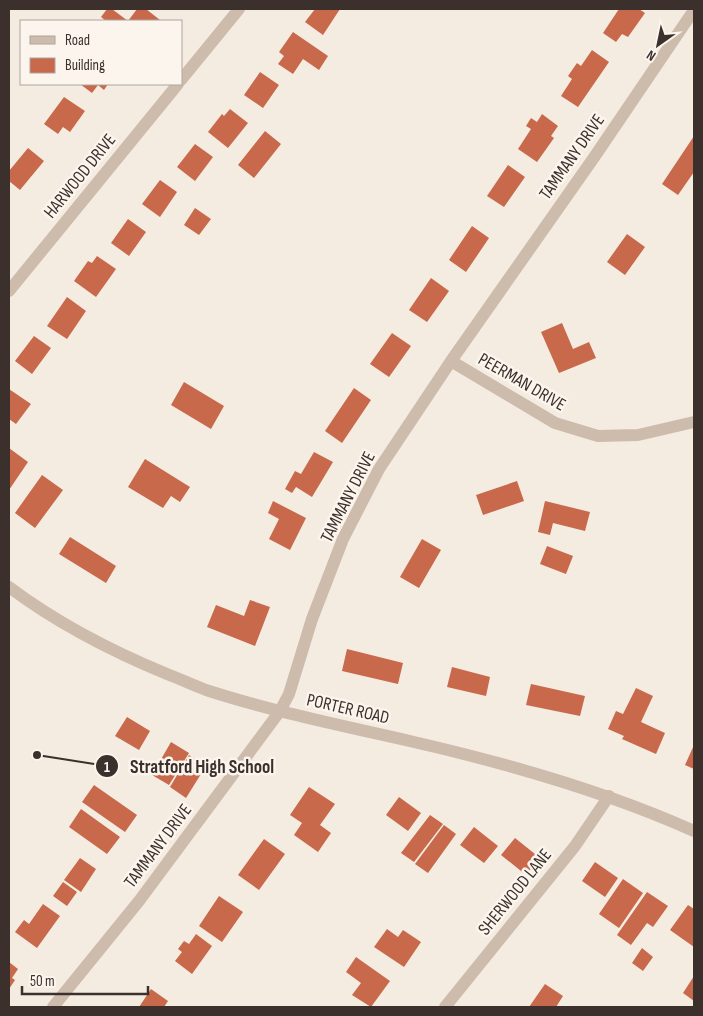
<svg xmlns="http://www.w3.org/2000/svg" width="703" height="1016" font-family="'Sofia Sans Condensed',sans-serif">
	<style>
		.building { fill: #c8694b }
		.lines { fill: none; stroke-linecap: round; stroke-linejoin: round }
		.minor { stroke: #cdbbac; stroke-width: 12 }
		.tertiary { stroke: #cdbbac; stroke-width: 12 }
		.labels { text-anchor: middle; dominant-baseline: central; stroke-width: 5; stroke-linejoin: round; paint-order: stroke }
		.street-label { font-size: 18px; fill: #3b302b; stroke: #fbf5ee }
		.leader { fill: none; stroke: #3b302b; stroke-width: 2 }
		.callout-dot { fill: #3b302b; stroke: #fbf5ee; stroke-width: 2 }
		.mark-label { font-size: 15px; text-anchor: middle; font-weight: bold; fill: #fff }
		.callout-label { font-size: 19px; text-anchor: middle; font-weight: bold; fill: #3b302b; stroke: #fbf5ee; stroke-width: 5; stroke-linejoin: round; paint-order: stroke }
	</style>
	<rect width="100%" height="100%" fill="#f4ebe1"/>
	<path class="building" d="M107,9H112L128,21L137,9H146L160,20L159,21H106L101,17Z
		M315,9H340L323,35L305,22Z
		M619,9H639L645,13L628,37L622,34L616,42L603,33Z
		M293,32L328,56L319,70L303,59L293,74L278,64L284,56L279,52Z
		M592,50L609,62L578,107L561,96L572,79L568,76L577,63L581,66Z
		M260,72L279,85L263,108L244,95Z
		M80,84H108L104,90L98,85L92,93Z
		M64,97L85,111L70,132L63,127L58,134L44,124Z
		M230,109L248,123L228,148L208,132L222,114L224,116Z
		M542,114L558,126L551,136L554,138L537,162L518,149L531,129L526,126L531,118L537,122Z
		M265,131L281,144L254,178L238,165Z
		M694,136V172L678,195L662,184Z
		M195,144L213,157L195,181L177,167Z
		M28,148L44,161L20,190L9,181V171Z
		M508,165L525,177L504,207L487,196Z
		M160,180L177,192L160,217L142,204Z
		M195,208L211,219L199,235L184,225Z
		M128,219L146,232L129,256L111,243Z
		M472,226L489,238L466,272L449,260Z
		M627,234L645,247L625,275L607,262Z
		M97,256L116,269L96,297L74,281L88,261L92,263Z
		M431,278L449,291L427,322L409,310Z
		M67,297L86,311L67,339L47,326Z
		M562,323L573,349L589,342L596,358L559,373L541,332Z
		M392,333L411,346L389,377L370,364Z
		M34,336L51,348L32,374L15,361Z
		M184,382L224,406L211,429L171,405Z
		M354,388L371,400L342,443L325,431Z
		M9,389L31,404L16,424L9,419Z
		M9,448L28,462L9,490Z
		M314,452L333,462L312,497L296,487L292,493L285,489L295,471L301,474Z
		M145,459L190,487L180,502L171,496L163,508L128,487Z
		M42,475L63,490L35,528L15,513Z
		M517,481L524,501L483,515L476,495Z
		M273,501L306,518L290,550L269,539L279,519L268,513Z
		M545,501L590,512L585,531L553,523L550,535L538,532Z
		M70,537L116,566L106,583L59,554Z
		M422,539L441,550L419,588L400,577Z
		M547,546L573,556L566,574L540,564Z
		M250,600L270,607L255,646L207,627L216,605L244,616Z
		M347,649L403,663L398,684L342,671Z
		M452,667L490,677L486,696L447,687Z
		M531,684L585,696L580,716L526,705Z
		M636,688L653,696L641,722L665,733L656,754L622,739L624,736L608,729L616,711L623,714Z
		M127,717L150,731L139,750L115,736Z
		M171,742L189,753L169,785L152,775Z
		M694,745V769L685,765Z
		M189,755L206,766L186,798L170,787Z
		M94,785L137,815L125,832L82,802Z
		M309,787L335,804L320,825L331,833L318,852L294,835L302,823L290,815Z
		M399,797L421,813L408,831L386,815Z
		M81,809L120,837L107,854L69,827Z
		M430,815L443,824L414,862L401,853Z
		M444,825L456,834L428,873L415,864Z
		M474,827L498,846L484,863L460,845Z
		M515,838L540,858L526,875L501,855Z
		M264,839L285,854L259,890L238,875Z
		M80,858L96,869L81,892L64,880Z
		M595,862L618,878L605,897L582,881Z
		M623,879L643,893L619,928L599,914Z
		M63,882L77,892L67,906L53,896Z
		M647,892L668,906L653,927L647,923L631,945L617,935Z
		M219,896L243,912L222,942L199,926Z
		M43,904L60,916L37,948L15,932L24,920L29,924Z
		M688,905L694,909V947L670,930Z
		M387,929L398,937L403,930L421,942L404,967L374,947Z
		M196,934L212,946L192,974L175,961L182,952L178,949L184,941L189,944Z
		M642,948L653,957L643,971L632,963Z
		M356,957L390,981L371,1007L352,995L361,983L346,972Z
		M9,962L18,969L12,978L15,980L9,989Z
		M694,976V1001L683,993Z
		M545,984L563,996L556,1007H529Z
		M151,989L168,1001L164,1007H139Z"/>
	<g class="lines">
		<path class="minor" d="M181,80L239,9
			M9,291L178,84
			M451,361L555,423L598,436L638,435L694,422
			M53,1007L139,901L280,711L289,694L312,619L343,539L379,469L451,361L595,156L694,10
			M445,1007L575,846L609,796"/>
		<path class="tertiary" d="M9,587C57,623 111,651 167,674C180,679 193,685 206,690C274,712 344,726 414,742C510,764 605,791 694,831"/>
	</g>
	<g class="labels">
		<g class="street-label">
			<text transform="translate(572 157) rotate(-55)">TAMMANY DRIVE</text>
			<text transform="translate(80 176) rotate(-51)">HARWOOD DRIVE</text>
			<text transform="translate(522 382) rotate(30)">PEERMAN DRIVE</text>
			<text transform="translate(348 497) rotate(-63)">TAMMANY DRIVE</text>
			<text transform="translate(348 709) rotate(13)">PORTER ROAD</text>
			<text transform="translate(158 846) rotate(-53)">TAMMANY DRIVE</text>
			<text transform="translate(515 892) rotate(-51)">SHERWOOD LANE</text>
		</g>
	</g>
	<path class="leader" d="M37 755L107 766"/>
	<g class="callout-dot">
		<circle cx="37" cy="755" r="5"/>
		<circle cx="107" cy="766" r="12"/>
	</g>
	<g class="mark-label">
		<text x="107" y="772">1</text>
	</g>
	<g class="callout-label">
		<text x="202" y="773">Stratford High School</text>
	</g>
	<rect width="703" height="1016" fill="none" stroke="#3b302b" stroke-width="20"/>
	<rect x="20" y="20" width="162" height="65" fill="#fbf5ee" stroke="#aea6a0"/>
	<rect x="30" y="36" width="25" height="8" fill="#cdbbac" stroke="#aea6a0"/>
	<text x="65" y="45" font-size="15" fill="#3b302b">Road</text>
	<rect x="30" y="58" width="25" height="15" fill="#c8694b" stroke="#aea6a0"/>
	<text x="65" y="70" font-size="15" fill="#3b302b">Building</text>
	<g transform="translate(658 45) rotate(213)" stroke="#fbf5ee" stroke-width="4" paint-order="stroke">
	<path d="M0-4L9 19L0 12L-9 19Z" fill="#3b302b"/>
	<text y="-8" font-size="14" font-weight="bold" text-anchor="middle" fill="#3b302b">N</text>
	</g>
	<path d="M22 986v8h126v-8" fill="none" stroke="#3b302b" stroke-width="2.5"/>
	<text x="30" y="986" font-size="15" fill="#3b302b" stroke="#fbf5ee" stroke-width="4" paint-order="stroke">50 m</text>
</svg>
